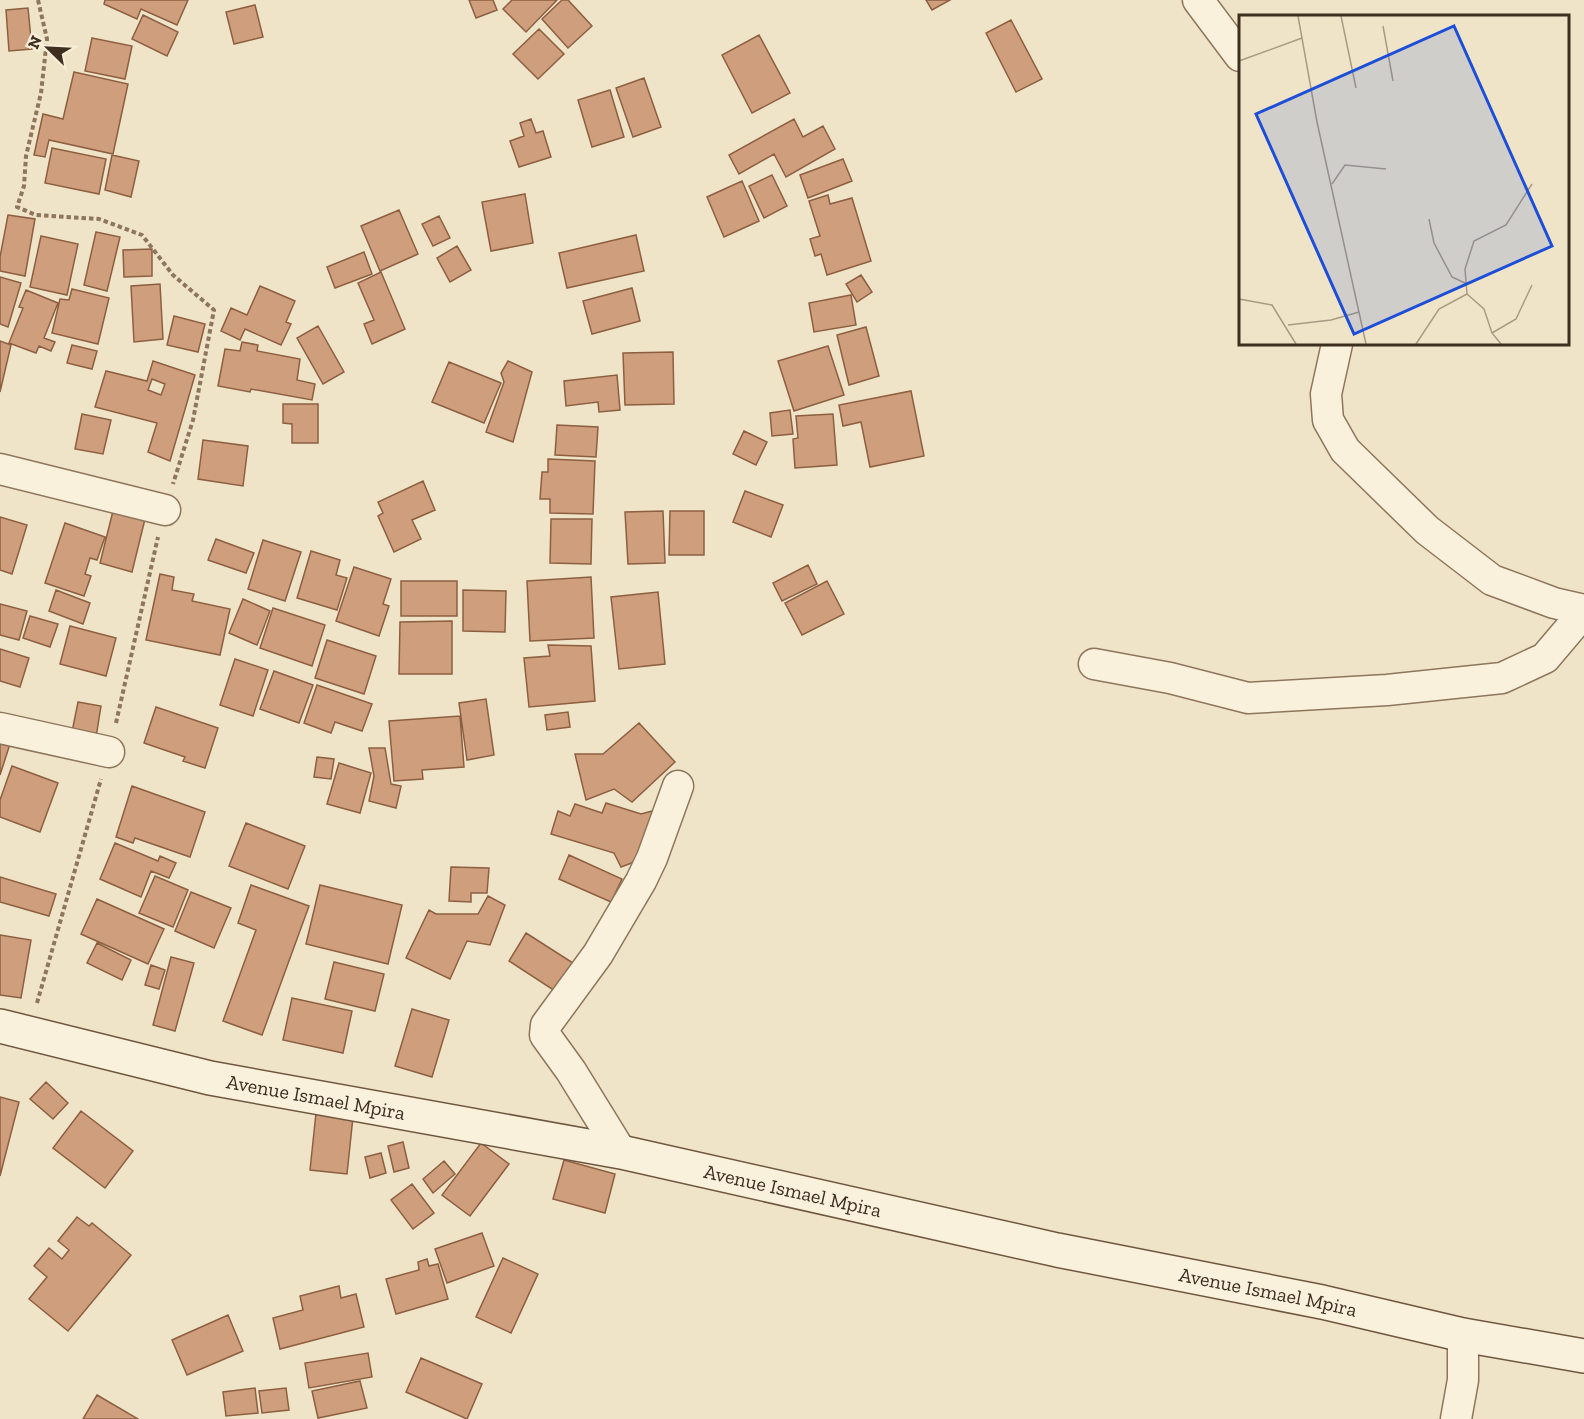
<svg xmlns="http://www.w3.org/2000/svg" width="1584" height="1419" font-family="'Zilla Slab',serif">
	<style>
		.building { fill: #cf9f7d; stroke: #8d5f41; stroke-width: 1.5; fill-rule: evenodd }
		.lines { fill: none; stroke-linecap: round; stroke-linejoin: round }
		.street-casing { stroke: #8d765c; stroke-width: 33 }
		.secondary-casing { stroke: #6f573f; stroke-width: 36 }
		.path { stroke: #8d765c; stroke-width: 4; stroke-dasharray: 4.5 3; stroke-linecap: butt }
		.street { stroke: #faf1dc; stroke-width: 30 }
		.secondary { stroke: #faf1dc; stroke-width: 33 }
		.labels { text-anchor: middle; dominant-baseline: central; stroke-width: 4.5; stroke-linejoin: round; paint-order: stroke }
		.street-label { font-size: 20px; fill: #3d2e20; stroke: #f7eed8 }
		.inset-road { fill: none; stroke: #a89b85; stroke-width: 1.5 }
		.view { fill: #1d4ed8; fill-opacity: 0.15; stroke: #1d4ed8; stroke-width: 3 }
		.inset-edge { fill: none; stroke: #3d2e20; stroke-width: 3 }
	</style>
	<rect width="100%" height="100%" fill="#f0e4c8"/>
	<path class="building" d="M105,0H188L177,25L141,9L137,19L104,4Z
		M469,0H493L497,10L476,18Z
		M512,0H557L526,32L503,9Z
		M562,0H568L592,26L568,48L542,19Z
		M926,0H950L932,10Z
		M255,5L263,37L234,44L226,12Z
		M28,8L32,49L9,51L6,10Z
		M143,15L178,32L167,56L132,39Z
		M1011,20L1042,79L1016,92L986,33Z
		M539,29L564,54L538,79L513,54Z
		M759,35L790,93L752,113L722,55Z
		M92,38L132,46L125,79L85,71Z
		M74,72L128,84L113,154L49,140L45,157L34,155L43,114L63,119Z
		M644,78L661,127L633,137L616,88Z
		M610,90L624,137L592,147L578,100Z
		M531,119L536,133L543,131L551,157L519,167L510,141L524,136L520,123Z
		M794,119L803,137L823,126L835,149L786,177L774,154L739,174L729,155Z
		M52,148L106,159L99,194L45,183Z
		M112,155L139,161L131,197L105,190Z
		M843,159L852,181L808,198L800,175Z
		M772,175L787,206L764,218L749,186Z
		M742,181L759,221L724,237L707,197Z
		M525,194L533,243L491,251L482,202Z
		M828,195L830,204L852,198L871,261L827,275L821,254L815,256L810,239L820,236L809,201Z
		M399,210L418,254L380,271L361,226Z
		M8,215L35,219L25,276L0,271V257Z
		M439,216L450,238L433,246L422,224Z
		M96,232L120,237L107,291L84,285Z
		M636,235L644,271L567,288L559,253Z
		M41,236L78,244L67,295L30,287Z
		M457,246L471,270L450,282L437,258Z
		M152,249V276L124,277L123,250Z
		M364,252L372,274L335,288L327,267Z
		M381,272L405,329L372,344L364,324L374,320L358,283Z
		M861,275L872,292L857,302L846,284Z
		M0,277L21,283L8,327L0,324Z
		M160,284L163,339L134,342L131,286Z
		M260,286L295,301L286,322L291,324L281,345L245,329L240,340L221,331L231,308L247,315Z
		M632,288L640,321L592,334L583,301Z
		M72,289L109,298L98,344L52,333L60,299L69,300Z
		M26,290L58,303L44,338L55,342L51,351L39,346L36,353L9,343L23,308L19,307Z
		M851,295L856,325L814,332L809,303Z
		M174,316L205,324L198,352L167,345Z
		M318,326L344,372L323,384L297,338Z
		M866,327L879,376L849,385L837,335Z
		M0,341L11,345L0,392Z
		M242,342L258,345L257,351L300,359L297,380L315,384L312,400L251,389L250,392L218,386L225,349L240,351Z
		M72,345L97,351L92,369L67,363Z
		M828,346L844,395L794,411L778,361Z
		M673,352L674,404L625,405L623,353Z
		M153,361L195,375L170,461L148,452L157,423L95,407L106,371L147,381ZM152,379L165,384L161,395L148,390Z
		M508,361L532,372L513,442L486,432L504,382L501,373Z
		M449,362L501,383L484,423L432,402Z
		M617,375L620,410L599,412L598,402L566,406L564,381Z
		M911,391L924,456L870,467L861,422L843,426L839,405Z
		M283,404H318V443H292V424L283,423Z
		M790,410L793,434L772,436L770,413Z
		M82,414L111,420L103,454L75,449Z
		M833,414L837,465L795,468L793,439L798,438L796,416Z
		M557,425L598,427L596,457L555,455Z
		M744,431L767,442L756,465L733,454Z
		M203,440L248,446L243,486L198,479Z
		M548,459L595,461L593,514L550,513V499H540L542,472H548Z
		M423,481L435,510L412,520L421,539L394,552L378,516L383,513L378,502Z
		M745,491L783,505L771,537L733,522Z
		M113,511L145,519L132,572L100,563Z
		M663,511L665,563L628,564L625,512Z
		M670,511H704V555H669Z
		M0,517L27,525L12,574L0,570Z
		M551,519H592L591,564L550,563Z
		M65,523L105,537L97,560L90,558L85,574L91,576L84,596L45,583Z
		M216,539L254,553L246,573L208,560Z
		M263,540L301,552L285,601L248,589Z
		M311,551L340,560L336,575L347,578L337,610L297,598Z
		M808,565L817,584L782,601L773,583Z
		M354,567L391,579L383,604L389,606L379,636L336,621Z
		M160,574L174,577L172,590L194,594L192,601L230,609L220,655L146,640Z
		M591,577L594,638L530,641L527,581Z
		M401,581H457V616H401Z
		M827,581L844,614L802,635L785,603Z
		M56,590L90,603L83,624L49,611Z
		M463,590L506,591L505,632L463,631Z
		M658,592L665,664L619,669L611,597Z
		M243,599L270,611L257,645L229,633Z
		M0,604L27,611L19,640L0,635Z
		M273,608L325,625L312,666L260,648Z
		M30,616L58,624L50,647L23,638Z
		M452,621V674H399L400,622Z
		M70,626L116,638L106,676L60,664Z
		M327,640L376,656L364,694L315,678Z
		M548,645L591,646L595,701L529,707L524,658L550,656Z
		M0,649L29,658L20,687L0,681Z
		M235,659L268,670L253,716L220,705Z
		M274,671L313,685L299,723L260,709Z
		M317,685L372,704L362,731L335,722L331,733L304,723Z
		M486,699L494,755L467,760L459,703Z
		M78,702L101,706L96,737L72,732Z
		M156,707L218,728L205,768L183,761L185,757L144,743Z
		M568,712L570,727L547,730L545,715Z
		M460,716L464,767L422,770L423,779L394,781L389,721Z
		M639,723L675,762L632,802L614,789L586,800L575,754H603Z
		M0,741L10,744L0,775Z
		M369,748H385L391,784L401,786L396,808L369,801L374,776Z
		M317,757L334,759L331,779L314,777Z
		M339,763L371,773L360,813L327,804Z
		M12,766L58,783L40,832L0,817V800Z
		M132,786L205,812L190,857L135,838L133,843L116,837Z
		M606,803L641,814L652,811L645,858L621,867L614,853L551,834L558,811L570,816L575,804L602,813Z
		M246,823L305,846L288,889L229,866Z
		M115,843L158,861L160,856L176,863L169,878L151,871L141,897L100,879Z
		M569,855L622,879L611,902L559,879Z
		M451,867L489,868L487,893H471V902L449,901Z
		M155,876L188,890L173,927L139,913Z
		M0,877L56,894L49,916L0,902Z
		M251,885L309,906L262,1035L223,1021L256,930L238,923Z
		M320,885L402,905L388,964L306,944Z
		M191,892L231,908L214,948L175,931Z
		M488,896L505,905L490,945L467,941L450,979L406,958L429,910L436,914H478Z
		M97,899L164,929L148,964L81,934Z
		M526,933L573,963L555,991L509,961Z
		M0,935L31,940L21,998L0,995Z
		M97,943L131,960L122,980L87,963Z
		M171,957L194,963L175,1031L153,1025Z
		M334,962L384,974L375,1011L325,999Z
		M151,965L165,970L159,989L145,985Z
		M292,998L352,1011L343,1053L283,1040Z
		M412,1009L449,1020L432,1077L395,1066Z
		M46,1082L68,1103L53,1119L30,1099Z
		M0,1097L19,1102L0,1176Z
		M81,1111L133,1151L105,1188L53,1148Z
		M316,1113L353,1117L347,1174L310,1170Z
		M403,1142L409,1168L394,1172L388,1146Z
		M481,1143L509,1164L470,1216L442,1195Z
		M381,1153L386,1173L370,1178L365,1157Z
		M564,1160L615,1174L605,1213L553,1199Z
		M444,1161L455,1174L433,1193L423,1179Z
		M412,1184L434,1213L413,1229L391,1200Z
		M77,1217L89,1226L92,1223L131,1255L68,1331L29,1299L47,1277L34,1266L49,1248L62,1259L69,1250L58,1241Z
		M482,1233L494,1266L447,1283L435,1249Z
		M503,1258L538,1274L511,1333L476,1317Z
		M427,1259L429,1266L438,1264L448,1299L396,1314L386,1279L419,1270L418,1262Z
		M339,1286L341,1298L356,1294L364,1327L280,1349L273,1318L303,1310L300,1296Z
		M228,1315L243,1351L187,1375L172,1340Z
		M368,1353L372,1377L309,1388L305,1363Z
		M421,1358L482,1384L467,1419L406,1392Z
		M360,1381L367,1408L318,1418L312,1391Z
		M255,1388L258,1413L226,1416L223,1392Z
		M286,1388L289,1410L262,1413L259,1391Z
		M97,1395L138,1419H83Z"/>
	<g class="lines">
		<defs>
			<path id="street" d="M1198,0L1240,56
				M1337,344L1326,394L1328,420L1345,450L1427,530L1492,580L1554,603L1584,610
				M0,469L165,510
				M1094,664L1170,678L1248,698L1387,690L1502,678L1545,658L1584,612
				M0,728L109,752
				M621,1152L571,1071L545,1035L546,1025L598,954L641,881L652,858L678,786
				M1456,1419L1463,1380V1335"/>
			<g id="secondary">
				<path id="s1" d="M0,1026L210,1078L621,1152L1057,1250L1322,1302L1463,1335L1584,1356"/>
			</g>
		</defs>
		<use href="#street" class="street-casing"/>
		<use href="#secondary" class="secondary-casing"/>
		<path class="path" d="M38,0L47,39L41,93L26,156L24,186L17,207L36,215L99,219L142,235L173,275L214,310L193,420L173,484
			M116,723L158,537
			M37,1003L101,779"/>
		<use href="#street" class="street"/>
		<use href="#secondary" class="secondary"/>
	</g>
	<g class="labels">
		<g class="street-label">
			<text stroke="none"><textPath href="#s1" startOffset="324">Avenue Ismael Mpira</textPath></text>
			<text stroke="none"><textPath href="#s1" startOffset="810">Avenue Ismael Mpira</textPath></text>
			<text stroke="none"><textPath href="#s1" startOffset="1296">Avenue Ismael Mpira</textPath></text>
		</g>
	</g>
	<g transform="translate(1239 15)">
		<rect width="330" height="330" fill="#f0e4c8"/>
		<path class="inset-road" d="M59,1L78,107L127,329M102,1L117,73M144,11L154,66M0,46L63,23M93,169L106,150L147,154M190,204L195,228L213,262L228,269M228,279L245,294L253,318L262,329M0,284L33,290L57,329M49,310L92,305L120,297M253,318L277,304L293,270M177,329L200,294L228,279L226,254L235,226L267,210L293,169"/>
		<path class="view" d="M215,11L313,231L115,319L17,99Z"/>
		<rect width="330" height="330" class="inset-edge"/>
	</g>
	<g transform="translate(48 48) rotate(294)" stroke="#f7eed8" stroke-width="4.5" paint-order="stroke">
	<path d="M0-4.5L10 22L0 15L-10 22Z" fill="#3d2e20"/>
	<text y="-9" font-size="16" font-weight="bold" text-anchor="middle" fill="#3d2e20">N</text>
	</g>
</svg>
